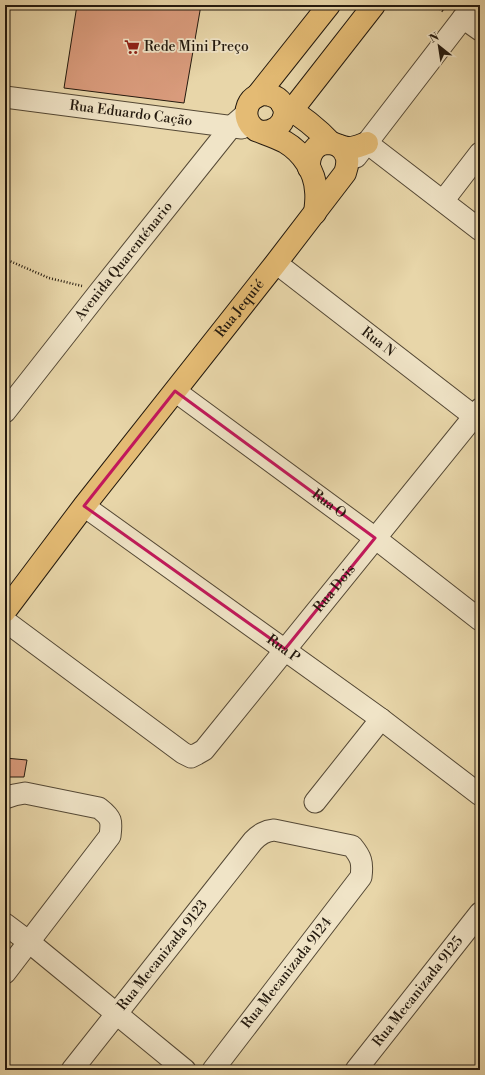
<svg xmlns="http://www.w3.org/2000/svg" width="485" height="1075" font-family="'Libre Bodoni',serif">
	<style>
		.building { fill: #da9c7d; stroke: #23190e }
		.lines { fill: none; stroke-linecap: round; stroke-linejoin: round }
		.minor-casing { stroke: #544835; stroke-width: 23 }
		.major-casing { stroke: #23190e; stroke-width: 24 }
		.path { stroke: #23190e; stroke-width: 2.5; stroke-dasharray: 1 2; stroke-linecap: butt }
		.minor { stroke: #f0e4c7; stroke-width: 21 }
		.major { stroke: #e4bb74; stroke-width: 22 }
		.marked { fill: none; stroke: #c2185b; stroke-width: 3; stroke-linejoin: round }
		.labels { text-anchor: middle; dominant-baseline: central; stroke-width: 3.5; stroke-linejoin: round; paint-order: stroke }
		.poi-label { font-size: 14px; fill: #23190e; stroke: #f0e4c7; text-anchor: start }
		.street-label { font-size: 14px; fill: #23190e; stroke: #f0e4c7 }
	</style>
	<rect width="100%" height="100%" fill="#e8d6a9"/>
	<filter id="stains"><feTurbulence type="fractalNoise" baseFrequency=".005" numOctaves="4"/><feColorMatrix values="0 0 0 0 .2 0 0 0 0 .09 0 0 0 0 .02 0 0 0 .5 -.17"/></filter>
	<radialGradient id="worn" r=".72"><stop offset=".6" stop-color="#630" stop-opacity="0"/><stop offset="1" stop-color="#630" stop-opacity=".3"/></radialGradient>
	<path class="building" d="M77,5H201L184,103L64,88Z
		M5,758L27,760L24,777H5Z"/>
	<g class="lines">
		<defs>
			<g id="minor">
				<path d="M463,18L480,30"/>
				<path id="s1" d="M5,97L242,128"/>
				<path d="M367,143L480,230"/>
				<path d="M356,157L473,5"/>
				<path d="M443,201L480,153"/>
				<path id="s2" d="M276,263L480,421"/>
				<path id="s3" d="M175,391L375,538L480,620"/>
				<path id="s4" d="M5,412L100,291L231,127L246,114"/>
				<path id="s5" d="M84,506L381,719L480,795"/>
				<path id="s6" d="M5,621L183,753L191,757L197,754L204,750L480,409"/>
				<path d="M5,798L14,795L25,793L99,808C112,818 112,821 110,836L5,973"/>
				<path d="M315,802L381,719"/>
				<path d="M5,924L29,942L185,1070"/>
				<path id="s7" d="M72,1070L253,841C260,834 265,831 274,830L352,846C361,857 363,862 361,877L213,1070"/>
				<path id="s8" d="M356,1070L480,913"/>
			</g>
			<g id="major">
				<path d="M256,97L329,5"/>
				<path d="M282,104C300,115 317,128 331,143"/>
				<path d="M284,118L292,110L374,5"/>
				<path d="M262,132C288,132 293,101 270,95C249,89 237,117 256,130C266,134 276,137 285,142C302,152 315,171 316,191C317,198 316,205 315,213"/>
				<path d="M309,168C308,155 315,142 330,143C337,144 342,148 349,148C355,148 361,145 367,143"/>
				<path id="s9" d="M5,611L84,506L276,263L345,173C349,162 348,153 339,146"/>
			</g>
		</defs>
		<use href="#minor" class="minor-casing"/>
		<use href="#major" class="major-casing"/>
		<path class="path" d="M435,5L444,12
			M5,259L49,278L82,286"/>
		<use href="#minor" class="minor"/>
		<use href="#major" class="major"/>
	</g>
	<path class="marked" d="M175,391L375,538L285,649L84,506Z"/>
	<defs>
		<symbol id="supermarket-bare" viewBox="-9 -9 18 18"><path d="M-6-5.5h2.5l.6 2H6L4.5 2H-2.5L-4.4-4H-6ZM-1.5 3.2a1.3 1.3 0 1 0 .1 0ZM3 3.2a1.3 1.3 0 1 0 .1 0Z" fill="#8f2418" stroke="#f0e4c7" stroke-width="2.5" paint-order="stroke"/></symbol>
	</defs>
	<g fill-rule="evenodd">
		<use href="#supermarket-bare" x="121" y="36" width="22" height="22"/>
	</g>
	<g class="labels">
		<g class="poi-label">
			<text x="144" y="47">Rede Mini Preço</text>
		</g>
		<g class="street-label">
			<text stroke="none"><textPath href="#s1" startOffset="127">Rua Eduardo Cação</textPath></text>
			<text stroke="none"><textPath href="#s4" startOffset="192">Avenida Quarenténario</textPath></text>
			<text stroke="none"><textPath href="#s9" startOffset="383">Rua Jequié</textPath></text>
			<text stroke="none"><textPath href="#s2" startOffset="129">Rua N</textPath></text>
			<text stroke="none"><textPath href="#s3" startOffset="191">Rua O</textPath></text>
			<text stroke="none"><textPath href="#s6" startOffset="453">Rua Dois</textPath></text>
			<text stroke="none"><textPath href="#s5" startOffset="245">Rua P</textPath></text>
			<text stroke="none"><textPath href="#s7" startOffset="146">Rua Mecanizada 9123</textPath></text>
			<text transform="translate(287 973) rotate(-52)">Rua Mecanizada 9124</text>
			<text stroke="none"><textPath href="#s8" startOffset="100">Rua Mecanizada 9125</textPath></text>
		</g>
	</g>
	<rect width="485" height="1075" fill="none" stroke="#e8d6a9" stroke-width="20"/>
	<rect x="6" y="6" width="473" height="1063" fill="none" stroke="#23190e" stroke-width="2"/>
	<rect x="10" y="10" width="465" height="1055" fill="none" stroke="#23190e"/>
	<g transform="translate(439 46) rotate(330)" stroke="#f0e4c7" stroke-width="3" paint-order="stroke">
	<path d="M0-3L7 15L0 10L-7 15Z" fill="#23190e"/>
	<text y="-6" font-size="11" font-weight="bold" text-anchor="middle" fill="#23190e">N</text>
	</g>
	<rect width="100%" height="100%" filter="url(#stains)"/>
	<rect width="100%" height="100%" fill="url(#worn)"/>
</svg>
